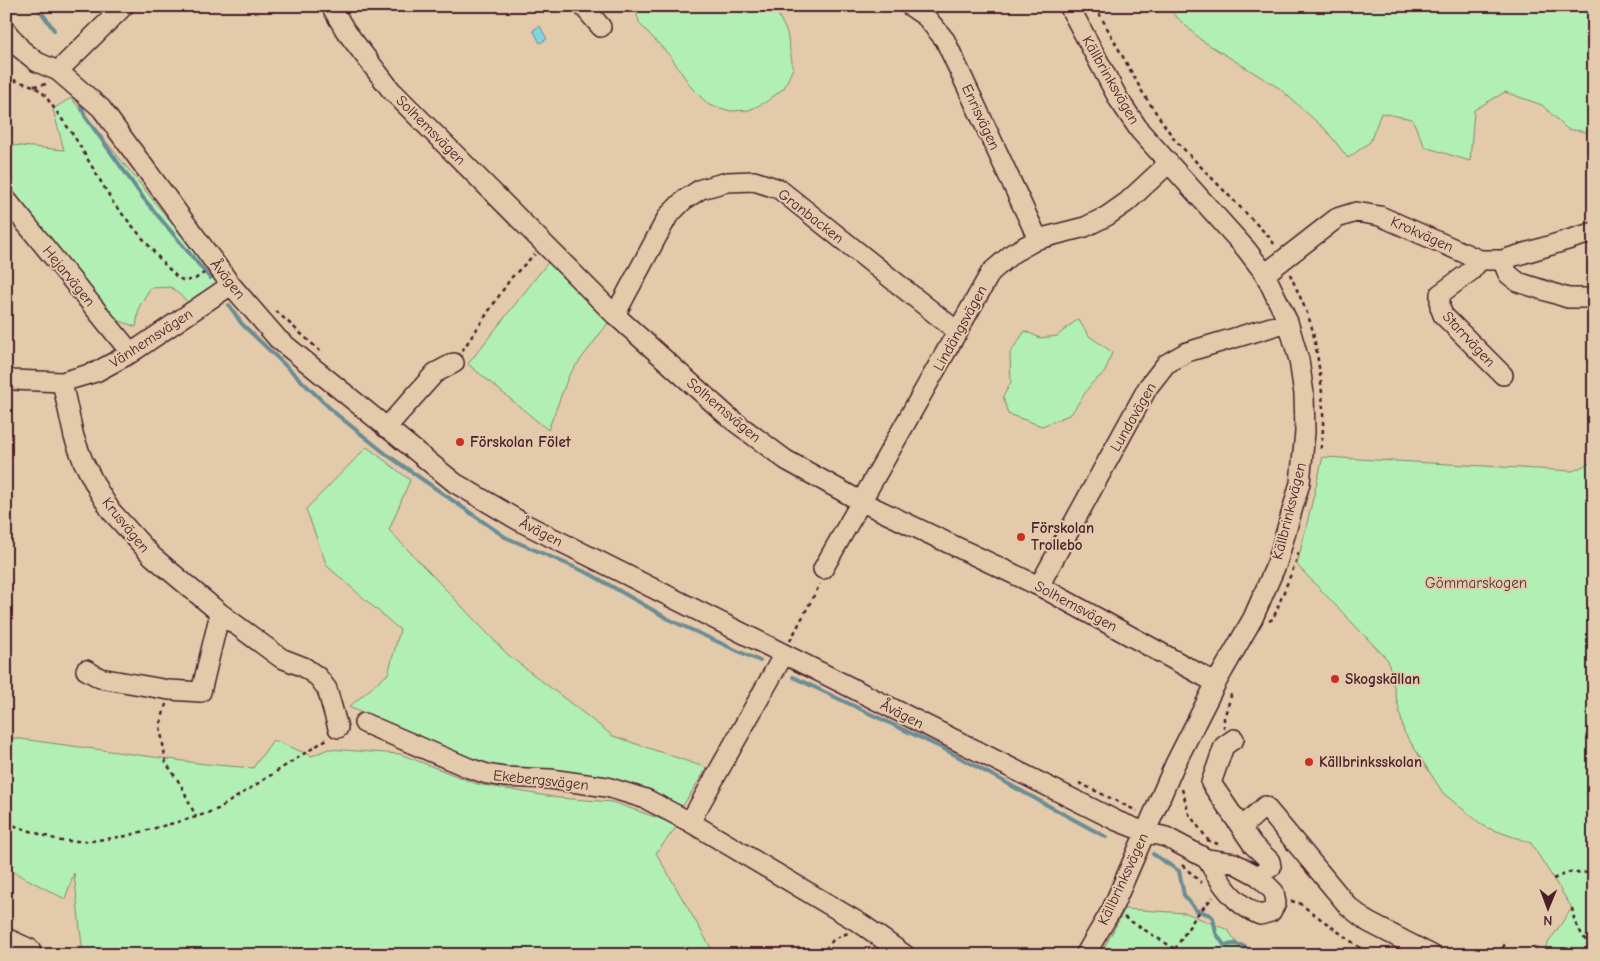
<svg xmlns="http://www.w3.org/2000/svg" width="1600" height="961" font-family="'Comic Neue',sans-serif">
	<style>
		.green { fill: #b2efb5; stroke: #7e8770 }
		.water { fill: #83d4dc; stroke: #6c8c95 }
		.lines { fill: none; stroke-linecap: round; stroke-linejoin: round }
		.stream { stroke: #6c8c95; stroke-width: 4 }
		.minor-casing { stroke: #4a1f2b; stroke-width: 22 }
		.path { stroke: #4a1f2b; stroke-width: 2.5; stroke-dasharray: 4 4; stroke-linecap: butt }
		.minor { stroke: #e3caab; stroke-width: 19 }
		.poi-dot { fill: #c8321e; stroke: #e3caab; stroke-width: 2 }
		.labels { text-anchor: middle; dominant-baseline: central; stroke-width: 4; stroke-linejoin: round; paint-order: stroke }
		.street-label { font-size: 15px; fill: #4a1f2b; stroke: #e3caab }
		.poi-label { font-size: 15px; font-weight: bold; fill: #4a1f2b; stroke: #e3caab; text-anchor: start }
		.park-label { font-size: 15px; fill: #543439; stroke: #e3caab }
	</style>
	<rect width="100%" height="100%" fill="#e3caab"/>
	<filter id="ink" filterUnits="userSpaceOnUse"><feTurbulence type="fractalNoise" baseFrequency=".02" numOctaves="2"/><feDisplacementMap in="SourceGraphic" scale="10" xChannelSelector="R" yChannelSelector="G"/><feConvolveMatrix kernelMatrix="1 2 1 2 8 2 1 2 1" color-interpolation-filters="sRGB"/></filter>
	<g filter="url(#ink)">
		<path class="green" d="M634,6H774L787,33L793,68L784,88L766,102L749,110L731,111L709,105L691,87L671,57L640,24Z
			M1165,6H1585L1594,14V133L1567,129L1542,105L1505,92L1474,110L1470,161L1425,147L1412,119L1381,113L1370,142L1348,158L1326,130L1279,88L1201,40Z
			M71,98L219,282L188,302L171,287L150,288L139,307L136,327L115,319L11,198V145L64,150L53,109Z
			M550,260L611,319L569,375L548,430L468,364Z
			M1078,319L1089,336L1112,352L1105,372L1091,384L1071,414L1042,426L1008,414L1003,397L1011,382L1010,353L1025,331L1040,338L1057,336Z
			M367,447L410,480L389,530L508,655L613,736L707,768L682,807L525,774L455,755L349,707L388,674L400,630L327,566L306,509Z
			M1323,457L1573,471L1594,461V955H1540L1572,908L1531,843L1485,827L1443,793L1404,732L1388,660L1297,565Z
			M6,737L205,764L253,768L273,740L312,756L328,749L400,754L477,784L559,798L612,802L678,825L656,853L715,955H83L74,873L65,899L6,868Z
			M1125,909L1186,913L1228,930L1245,955H1100Z"/>
		<path class="water" d="M540,26L547,39L540,43L533,30Z"/>
		<g class="lines">
			<path class="stream" d="M37,6L54,30
				M80,103L85,116L144,199L210,278
				M229,305L242,324L335,413L386,454L505,537L590,574L672,621L760,661
				M793,677L944,749L1106,837
				M1153,854L1179,871L1184,895L1196,910L1210,915L1213,918L1216,933L1224,945L1235,944L1245,946L1249,955"/>
			<defs>
				<path id="minor" d="M331,6L345,30L391,90L615,315L731,419L786,460L862,502L1043,588L1216,683
					M583,6L601,27
					M910,6L926,17L945,40L1038,239
					M1069,6L1119,100L1140,131L1246,249L1265,274L1288,322L1299,360L1304,394L1305,432L1300,483L1277,563L1253,618L1216,683L1175,764L1112,909L1085,955
					M6,31L21,49L37,62L58,71L101,108L231,285L278,339L455,483L523,523L1117,821L1145,832L1166,837L1207,859L1234,863L1258,876L1274,892L1276,903L1271,912L1260,915C1234,905 1220,882 1207,859
					M58,71L124,6
					M6,199L131,353
					M1480,260L1471,271L1440,294V307L1443,315L1503,375
					M1502,260L1508,274L1518,282L1568,298H1594
					M1265,274L1337,218L1356,212L1380,216L1480,260H1502L1594,232
					M615,315L668,216L684,200L701,189L727,182L754,181L779,189L958,332
					M6,378L13,380L62,382L96,372L131,353L231,285
					M62,382L74,437L83,461L98,490L111,511L152,556L220,613L281,658L304,667L318,677L327,689L338,728
					M386,428L435,373L454,363
					M823,569L991,272L1013,253L1038,239L1085,227L1107,216L1127,202L1169,163
					M1039,586L1148,387L1166,364L1187,352L1288,322
					M784,654L690,822L863,925L905,955
					M86,670L100,678L169,690L201,692L220,613
					M364,723L469,768L487,774L505,777L550,779L607,787L646,799L690,822
					M1234,739L1224,746L1211,783L1253,845L1270,861L1271,867L1258,876
					M1242,827L1265,806L1348,906L1368,922L1432,955
					M6,938L30,949"/>
			</defs>
			<use href="#minor" class="minor-casing"/>
			<path class="path" d="M1095,6L1144,95L1174,139L1270,238L1276,247
				M6,78L34,86L44,94L74,136L114,204L165,265L177,277L184,281L195,279L204,273
				M34,86L47,84
				M1290,274C1297,291 1307,310 1312,328C1319,359 1328,420 1320,451
				M276,311L320,351
				M462,351L511,278L535,254
				M1269,621L1273,619L1297,559L1298,551
				M790,641L820,584
				M166,704L160,726L166,763L181,785L196,817
				M1224,729V718L1231,696L1229,691
				M1079,783L1137,811
				M1182,789L1189,814L1208,840
				M6,823L61,841H91L126,836L196,817L218,809L327,739
				M1207,840L1218,844
				M1182,865L1202,883
				M1553,879L1570,872L1594,873
				M1291,901L1299,903L1370,955
				M1572,908L1575,923L1594,954
				M1124,917L1175,949L1182,955
				M1175,949L1196,916L1213,897
				M820,955L834,939L848,933
				M1499,955L1505,944"/>
			<use href="#minor" class="minor"/>
		</g>
	</g>
	<g class="poi-dot">
		<circle cx="460" cy="442" r="5"/>
		<circle cx="1021" cy="537" r="5"/>
		<circle cx="1335" cy="679" r="5"/>
		<circle cx="1309" cy="762" r="5"/>
	</g>
	<g class="labels">
		<g class="street-label">
			<text transform="translate(1111 80) rotate(60)">Källbrinksvägen</text>
			<text transform="translate(981 117) rotate(65)">Enrisvägen</text>
			<text transform="translate(431 130) rotate(45)">Solhemsvägen</text>
			<text transform="translate(811 216) rotate(38)">Granbacken</text>
			<text transform="translate(1422 234) rotate(24)">Krokvägen</text>
			<text transform="translate(69 276) rotate(51)">Hejarvägen</text>
			<text transform="translate(228 279) rotate(52)">Åvägen</text>
			<text transform="translate(960 328) rotate(-61)">Lindängsvägen</text>
			<text transform="translate(151 338) rotate(-33)">Vänhemsvägen</text>
			<text transform="translate(1469 339) rotate(47)">Starrvägen</text>
			<text transform="translate(724 410) rotate(40)">Solhemsvägen</text>
			<text transform="translate(1133 417) rotate(-60)">Lundavägen</text>
			<text transform="translate(1289 511) rotate(-76)">Källbrinksvägen</text>
			<text transform="translate(126 525) rotate(51)">Krusvägen</text>
			<text transform="translate(541 532) rotate(27)">Åvägen</text>
			<text transform="translate(1076 606) rotate(28)">Solhemsvägen</text>
			<text transform="translate(902 714) rotate(27)">Åvägen</text>
			<text transform="translate(541 780) rotate(6)">Ekebergsvägen</text>
			<text transform="translate(1123 879) rotate(-65)">Källbrinksvägen</text>
		</g>
		<g class="poi-label">
			<text x="470" y="442">Förskolan Fölet</text>
			<text x="1031" y="528">Förskolan<tspan x="1031" dy="17">Trollebo</tspan></text>
			<text x="1345" y="679">Skogskällan</text>
			<text x="1319" y="762">Källbrinksskolan</text>
		</g>
		<g class="park-label">
			<text x="1476" y="583">Gömmarskogen</text>
		</g>
	</g>
	<rect width="1600" height="961" fill="none" stroke="#e3caab" stroke-width="25"/>
	<rect x="12" y="12" width="1575" height="936" fill="none" stroke="#4a1f2b" stroke-width="2" filter="url(#ink)"/>
	<g transform="translate(1548 908) rotate(181)" stroke="#e3caab" stroke-width="4" paint-order="stroke">
	<path d="M0-4L9 19L0 12L-9 19Z" fill="#4a1f2b"/>
	<text y="-8" font-size="14" font-weight="bold" text-anchor="middle" fill="#4a1f2b">N</text>
	</g>
</svg>
